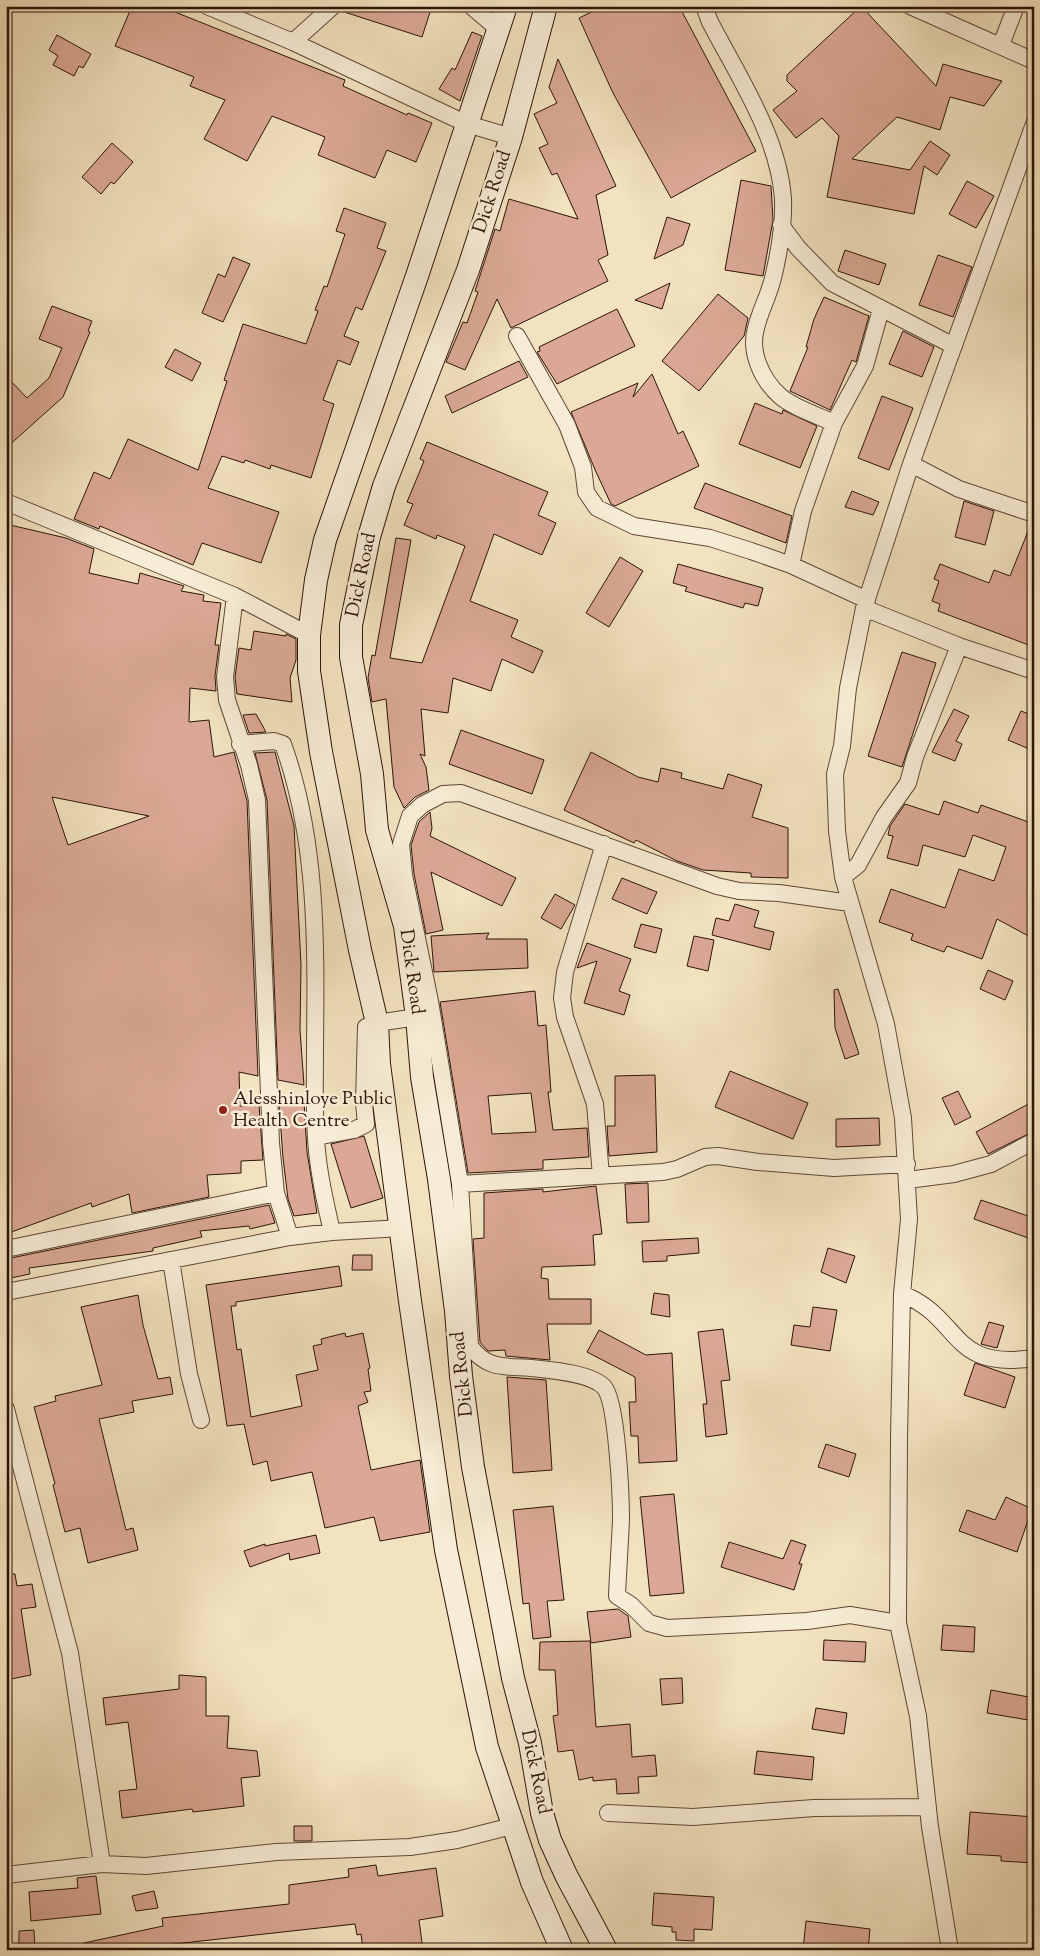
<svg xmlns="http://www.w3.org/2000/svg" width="1040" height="1956" font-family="'Sorts Mill Goudy',serif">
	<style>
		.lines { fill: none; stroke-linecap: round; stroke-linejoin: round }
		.stream { stroke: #6f796f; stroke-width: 5.5 }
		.building { fill: #daa894; stroke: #2d1307; fill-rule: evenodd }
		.street-casing { stroke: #5e4735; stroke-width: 18 }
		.secondary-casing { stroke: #2d1307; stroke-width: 24 }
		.street { stroke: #f7ecd5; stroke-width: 16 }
		.secondary { stroke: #f7ecd5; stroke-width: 22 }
		.poi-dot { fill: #8f2418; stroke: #f7ecd5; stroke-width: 2 }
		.labels { text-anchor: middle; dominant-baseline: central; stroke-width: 5; stroke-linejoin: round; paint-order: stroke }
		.street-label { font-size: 19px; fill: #2d1307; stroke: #f7ecd5 }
		.poi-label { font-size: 19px; fill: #2d1307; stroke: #f7ecd5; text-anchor: start }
	</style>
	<rect width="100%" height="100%" fill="#f2e2bf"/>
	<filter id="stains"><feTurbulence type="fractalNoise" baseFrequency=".004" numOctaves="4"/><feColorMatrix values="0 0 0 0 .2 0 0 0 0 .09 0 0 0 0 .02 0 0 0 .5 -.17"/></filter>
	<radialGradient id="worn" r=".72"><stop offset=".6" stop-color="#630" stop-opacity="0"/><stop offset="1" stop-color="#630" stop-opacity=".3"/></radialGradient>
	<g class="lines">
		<path class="stream" d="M6,1475L10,1474"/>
	</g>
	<path class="building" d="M132,6H160L345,80L343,86L407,115L408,113L432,123L416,162L387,150L375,178L318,155L325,137L272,116L247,161L204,139L225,100L190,86L194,77L115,46Z
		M343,6H432L422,37L341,11Z
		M604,6H679L756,151L671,198L613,93L579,18Z
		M861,6L936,86L943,64L1002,81L984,106L950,97L940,130L897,117L852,159L910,170L930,141L950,155L937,175L924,166L914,214L827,197L839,136L822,118L796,138L773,110L797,91L787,81V75Z
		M472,32L482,36L460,101L439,89L452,68L455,70Z
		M57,35L91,54L83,68L79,66L74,76L53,65L58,56L49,50Z
		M558,59L616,186L596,195L608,255L598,260L608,281L511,328L497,299L465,370L446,362L463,322L467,323L478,292L475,291L495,229L500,231L509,199L578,219L557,173L552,175L539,148L548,144L534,114L557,103L549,87Z
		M112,143L133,162L114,184L111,182L101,194L82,177Z
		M741,180L771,186L773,220L763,276L725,270Z
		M967,181L994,196L976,228L949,214Z
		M344,208L386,223L377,248L386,251L362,310L356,307L344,336L359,342L350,365L338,360L323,400L334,404L311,478L271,465L270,469L245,460L244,463L222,456L208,488L279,512L261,563L202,543L193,565L100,526L99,529L74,519L94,472L110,479L128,439L198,470L227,381L224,380L243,324L306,344L318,311L315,310L324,286L327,287L345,234L336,231Z
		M667,217L690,224L683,245L654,259Z
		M845,250L886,264L879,285L838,271Z
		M938,255L972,267L953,317L919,305Z
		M233,257L250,264L223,322L202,313L218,274L225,277Z
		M670,283L662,309L635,300Z
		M718,294L748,318L744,336L699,391L662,361Z
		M824,297L869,316L856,362L852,360L830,410L790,391L808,347H806L814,319Z
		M52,306L92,321L88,331L90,332L63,397L6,448V376L27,398L49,378L62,348L39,339Z
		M617,309L635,346L557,384L537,352L540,351L539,347Z
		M903,331L934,347L922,377L889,364Z
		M175,349L201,363L192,381L165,367Z
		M519,361L528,377L452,413L445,396Z
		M652,374L678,434L683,431L699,466L615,506L611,504L596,472L571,412L638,383L633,397Z
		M882,396L913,408L889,470L858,458Z
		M755,403L782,414L783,410L817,426L800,468L739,444Z
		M427,442L548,492L538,515L556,523L542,555L494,534L470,601L518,620L511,637L543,651L533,673L502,659L491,691L453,678L448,713L421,709L425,756L420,754L426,767L429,790L415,797L404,808L394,787L386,699L372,702L368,678L372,655L375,656L396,538L411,540L390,658L422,663L465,546L437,535L436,539L404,525L413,504L407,502L424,461L420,459Z
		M705,483L792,516L786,543L694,508Z
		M852,491L879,502L873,515L845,507Z
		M964,501L994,511L985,545L955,537Z
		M1031,524H1034V647L938,611L940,604L932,601L939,581L934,579L940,564L989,583L994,570L1010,576Z
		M10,525L66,538L94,549L89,573L138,584L140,573L184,586L181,591L204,595L203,601L221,603L215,645H219L215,676L216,691L190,688L189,722L209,720L214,757L234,752L247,801L258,1076L239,1072L240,1106L259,1105L263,1160L241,1161V1173L207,1175L209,1197L132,1213L129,1194L92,1207L91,1203L6,1234V540ZM52,797L149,816L68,845Z
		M620,557L643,571L609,627L586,613Z
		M678,564L763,588L758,606L745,603L743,608L685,591L687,587L673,583Z
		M254,631L286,636V634L296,639V660L290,678L292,702L237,694L235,677L239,648L251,650Z
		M902,652L936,663L902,767L868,756Z
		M954,709L969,716L956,741L962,744L955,761L932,752Z
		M1021,711L1034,716V751L1008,740Z
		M256,714L266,732L249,733L243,715Z
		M461,730L544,760L532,794L449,764Z
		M275,752L294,826L301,965L300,1030L304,1085L278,1080L267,800L255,753Z
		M591,752L638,777L658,782L661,768L682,773L681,778L723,789L728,774L762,785L752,817L788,828V878L751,877V873L703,870L677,861L636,840L634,843L564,810Z
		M944,801L978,813L981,805L1034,824V939L997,919L982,959L947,946L944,952L911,940L913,934L879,922L891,889L945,908L959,869L994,881L1006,847L973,835L965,857L923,845L918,866L887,858L893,836L888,835L890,826L905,804L939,815Z
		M430,812L432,828L430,836L516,878L502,906L431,872L443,930L426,934L414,874L411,845L419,822Z
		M622,878L657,892L647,914L612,899Z
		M555,894L575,905L561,929L541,918Z
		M735,904L759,911L754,927L774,932L770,950L712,935L716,918L729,921Z
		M641,924L662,929L656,953L634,947Z
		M489,933L486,939H527L528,968L434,972L431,936Z
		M694,936L714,940L708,971L687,966Z
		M587,943L631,959L619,991L630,995L624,1015L584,1003L597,961L577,968Z
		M988,970L1013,981L1005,1000L980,989Z
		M838,989L859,1054L845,1059L835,1028L834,990Z
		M535,991L538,1026L546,1025L551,1092H548L553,1130L587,1128L589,1157L543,1160V1169L468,1173L440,1002ZM531,1093L536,1132L492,1134L488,1096Z
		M730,1071L808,1103L793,1139L715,1107Z
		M655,1075L657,1152L609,1156L607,1126H615V1076Z
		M958,1091L971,1117L955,1125L942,1098Z
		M1034,1101V1131L988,1154L976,1132Z
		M304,1102L307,1152L317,1213L294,1216L288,1199L283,1158L279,1104Z
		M879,1118L880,1145L836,1147V1119Z
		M364,1136L383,1198L351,1208L331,1144Z
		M648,1183L649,1222L627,1223L625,1184Z
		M596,1186L602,1234L593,1235L595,1265L542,1267L541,1278L548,1279L549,1299H591V1324H547L550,1360L506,1356L505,1350L488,1351L480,1342L473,1239L484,1238V1193L543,1189V1192Z
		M981,1200L1034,1218V1240L974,1219Z
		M269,1205L275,1223L250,1229L249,1226L200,1231L202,1237L153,1248V1251L29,1268L30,1274L6,1279V1259Z
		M698,1238L699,1253L667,1256V1261L643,1262L642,1241Z
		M828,1248L855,1256L846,1283L821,1272Z
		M353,1255H372V1270H352Z
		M339,1266L342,1286L236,1302V1306H231L237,1350L241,1349L251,1417L302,1406L296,1375L318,1370L313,1346L322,1344L321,1339L345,1333L346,1337L363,1333L370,1368L368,1369L371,1391L364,1392L368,1402L358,1406L371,1470L420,1460L430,1532L380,1541L374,1517L325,1528L312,1472L271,1481L267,1461L253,1465L244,1424L227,1426L206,1285Z
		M654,1293L669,1295L670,1317L651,1314Z
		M138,1295L143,1325L158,1379L170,1377L173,1394L132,1401L134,1412L99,1419L126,1530L133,1528L138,1550L88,1563L80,1528L65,1532L53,1485L55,1484L34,1407L56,1401L55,1396L102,1385L81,1307Z
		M813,1307L837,1310L830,1351L791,1345L794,1325L810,1327Z
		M989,1322L1004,1326L997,1348L981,1344Z
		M723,1329L730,1380L721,1381L727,1434L706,1437L703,1404H707L698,1332Z
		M599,1330L646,1355L672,1353L677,1461L639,1463L638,1436H631L629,1402H636L635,1377L587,1352Z
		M975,1363L1015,1377L1005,1408L964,1395Z
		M507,1377L546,1380L552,1470L513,1473Z
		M826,1444L856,1454L849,1477L818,1467Z
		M674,1494L684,1593L650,1596L640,1497Z
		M1006,1497L1032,1509L1017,1552L959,1531L967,1510L995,1520Z
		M553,1506L564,1600L547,1601L551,1637L533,1639L529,1603L523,1604L513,1510Z
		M316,1535L320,1553L290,1560L289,1553L250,1567L244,1551L265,1544V1546Z
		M791,1540L806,1545L799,1564H802L794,1590L721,1567L729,1542L783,1559Z
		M6,1574H15L17,1586L32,1584L36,1607L21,1609L31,1675L6,1680Z
		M618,1609L628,1616L631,1637L591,1643L587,1612Z
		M943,1625L975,1627L974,1652L941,1650Z
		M824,1640L866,1642L865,1662L823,1660Z
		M590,1641L596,1727L630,1724L632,1757L655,1755L657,1776L638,1777L639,1793L617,1794L616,1779L593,1781V1777L579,1780L573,1750L558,1752L553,1716L558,1715L555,1670H539L540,1642Z
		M179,1675L206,1677V1716H229L227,1748L257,1751L260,1776L241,1778L244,1806L193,1812L192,1809L122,1818L119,1791L137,1789L128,1722L106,1725L103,1698L179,1689Z
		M682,1678L683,1703L662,1705L660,1679Z
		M991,1690L1034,1698V1721L987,1713Z
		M816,1708L847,1713L844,1734L812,1729Z
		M757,1751L814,1757L812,1780L754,1774Z
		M970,1812L1034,1817V1863L1001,1861V1856L967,1854Z
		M294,1826H312V1841H294Z
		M376,1865L378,1876L436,1868L443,1916L419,1920L423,1950H363L361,1934L357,1935L355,1924L165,1945L166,1950H85L84,1943L163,1926L162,1918L289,1904V1885L349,1877L348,1869Z
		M96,1876L101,1914L31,1921L29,1892L78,1888L77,1878Z
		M154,1891L158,1908L136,1911L132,1896Z
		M654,1893L714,1897L712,1930L694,1929V1941L676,1940V1932H672V1927L652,1925Z
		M806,1921L870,1929L868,1950H803Z
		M34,1930L35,1950H19V1931Z"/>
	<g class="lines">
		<defs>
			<path id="street" d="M207,6L293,42L467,124L511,137
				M471,6L498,29
				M704,6L710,22C738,76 779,137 783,199C784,224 779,253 773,278C769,295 760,311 756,328C749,352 762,380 780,396C792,407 819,416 834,423
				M910,6L1034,61
				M293,42L333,6
				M1001,45L1016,6
				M781,225L798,248L832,283L954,346
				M517,336L567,425L583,467L586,492L597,508L634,526L710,538L751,551L791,565L867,600
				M911,464L959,489L1034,514
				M6,502L235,596L309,635
				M791,565L803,511L834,423L865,366L881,309
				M235,596L225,677L227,700L249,765L257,800L271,1143L276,1193L290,1237
				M864,608L959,646L1034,671
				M240,744L274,741L283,744C318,841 316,946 315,1048C315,1078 314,1109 316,1139C318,1171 325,1201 332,1232
				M843,877L858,865L884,817L908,783L915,757L959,646
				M850,903L779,893L739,891L717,886L461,793L443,794L422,805L410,816L401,844L404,875L430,1001L460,1184L470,1346C487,1370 505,1366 531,1368C550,1370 591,1373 604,1387C617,1401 621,1497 621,1519C620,1545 618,1570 617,1596L631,1605L649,1623L667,1628L807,1621L850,1615L898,1623
				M316,1137L354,1130L366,1124L364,1103L366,1027L377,1023L417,1017
				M601,1176L595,1104L565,1017L562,998L565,972L604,844
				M908,1180L954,1174L991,1164L1034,1141
				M460,1184L663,1172L677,1169L705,1157L718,1156L758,1162L834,1168L907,1164
				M6,1249L276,1193
				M171,1260L189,1374L201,1420
				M6,1292L290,1237L332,1232L402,1228
				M902,1294C963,1318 948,1371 1034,1358
				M6,1409L70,1653L102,1864
				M608,1813L693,1817L814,1808L928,1807
				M6,1875L102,1864L146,1866L276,1852L410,1847L457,1840L512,1826
				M950,1950L930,1827L918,1716L898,1623L899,1437L902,1294L909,1219L903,1118L886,1024L843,877L837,831L835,774L842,746L848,688L864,608L911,464L1034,124"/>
			<path id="secondary" d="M506,6L417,276L325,540L316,580L309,635V671L321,752L360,950L377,1023L379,1064L410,1301L446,1550L487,1747L532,1882L562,1950
				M546,6L511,137L468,270L384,486L369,537L351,625V657L372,774L377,830L405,926L417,1017L422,1077L439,1179L456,1311L461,1376L473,1467L513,1678L530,1743L542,1813L550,1840L566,1875L606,1950"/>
		</defs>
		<use href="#street" class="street-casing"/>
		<use href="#secondary" class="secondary-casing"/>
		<use href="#street" class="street"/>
		<use href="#secondary" class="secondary"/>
	</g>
	<circle class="poi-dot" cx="223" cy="1110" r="5"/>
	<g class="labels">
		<g class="street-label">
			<text transform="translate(493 192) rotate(-72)">Dick Road</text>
			<text transform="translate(362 575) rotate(-78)">Dick Road</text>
			<text transform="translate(411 972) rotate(82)">Dick Road</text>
			<text transform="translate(463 1374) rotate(-96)">Dick Road</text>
			<text transform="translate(535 1772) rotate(78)">Dick Road</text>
		</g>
		<g class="poi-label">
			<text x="233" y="1099">Alesshinloye Public<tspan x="233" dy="22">Health Centre</tspan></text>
		</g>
	</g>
	<rect width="1040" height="1956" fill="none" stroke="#f2e2bf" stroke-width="25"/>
	<rect x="8" y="8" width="1025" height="1941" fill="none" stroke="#2d1307" stroke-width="2.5"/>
	<rect x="12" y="12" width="1015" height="1931" fill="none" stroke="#2d1307"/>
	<rect width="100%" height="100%" filter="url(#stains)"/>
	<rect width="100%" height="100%" fill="url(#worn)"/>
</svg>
